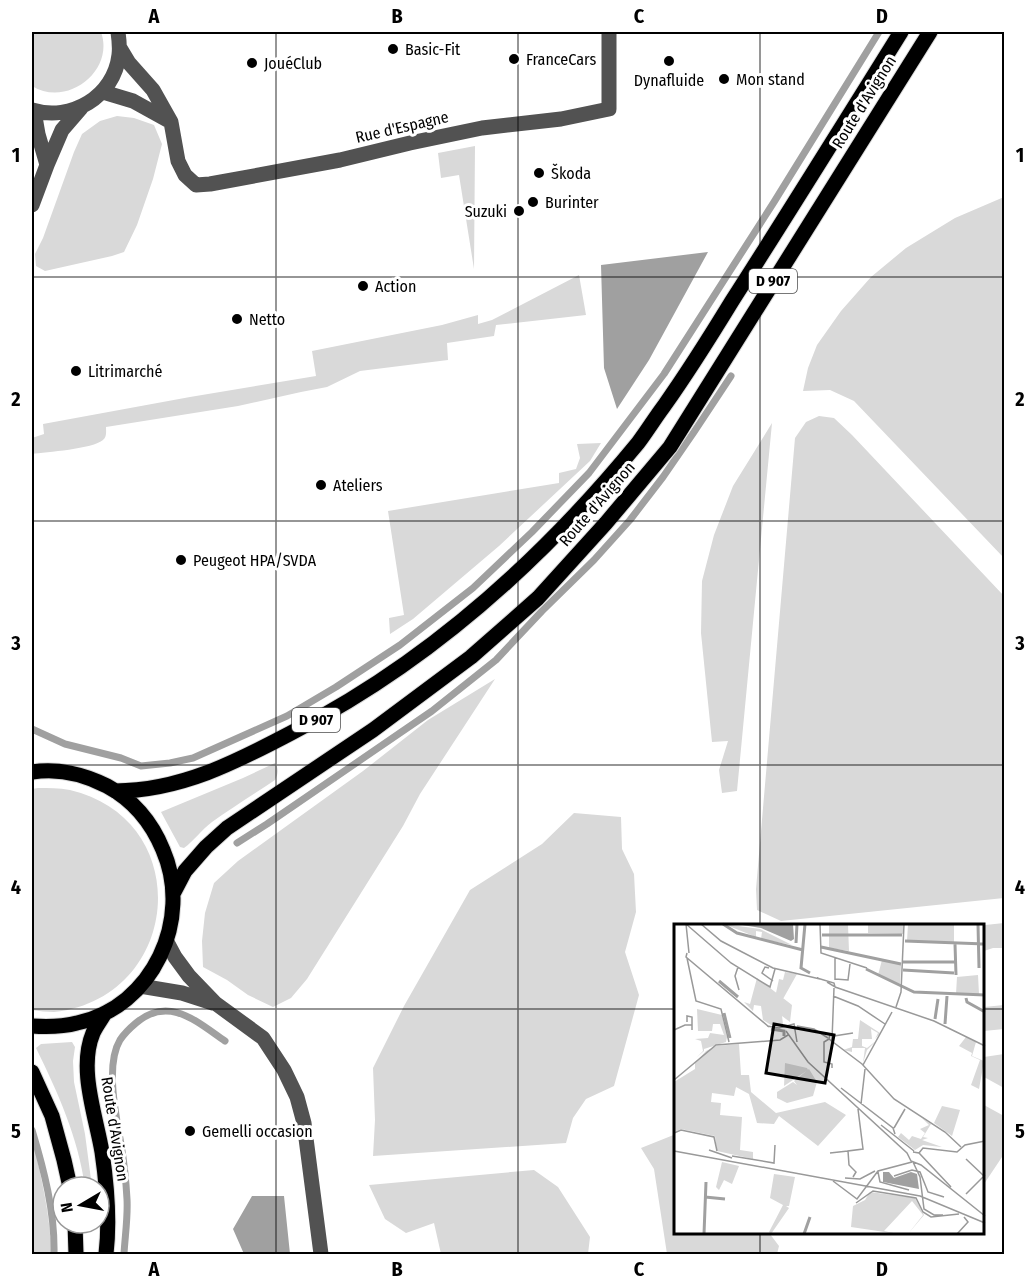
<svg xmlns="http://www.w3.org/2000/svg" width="1036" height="1286" font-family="'Fira Sans Condensed',sans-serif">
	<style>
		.green { fill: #d9d9d9 }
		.water { fill: #a0a0a0 }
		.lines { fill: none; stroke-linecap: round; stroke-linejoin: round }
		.stream { stroke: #a0a0a0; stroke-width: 7 }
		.major-casing { stroke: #dbdbdb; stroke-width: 17 }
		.minor { stroke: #525252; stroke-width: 15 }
		.major { stroke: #000; stroke-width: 15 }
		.grid { fill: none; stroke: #000; stroke-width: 1.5; stroke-opacity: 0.55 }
		.poi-dot { fill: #000; stroke: #fff; stroke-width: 2 }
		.labels { text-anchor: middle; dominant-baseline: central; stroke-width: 6; stroke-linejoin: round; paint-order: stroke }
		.shield { fill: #fff; stroke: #4c4c4c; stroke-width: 1.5 }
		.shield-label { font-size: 15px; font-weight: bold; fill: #000 }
		.poi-label { font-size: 16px; fill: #000; stroke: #fff; text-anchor: start }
		.street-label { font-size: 16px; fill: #000; stroke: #fff }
		.inset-river { fill: none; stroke: #a0a0a0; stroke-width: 3 }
		.inset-road { fill: none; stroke: #999; stroke-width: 1.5 }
		.view { fill: #000; fill-opacity: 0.15; stroke: #000; stroke-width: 3 }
		.inset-edge { fill: none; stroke: #000; stroke-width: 3 }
		.neatline { fill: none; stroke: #000; stroke-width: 2 }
		.grid-label { font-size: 20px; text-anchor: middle; font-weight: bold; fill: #000 }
	</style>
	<rect width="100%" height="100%" fill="#fff"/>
	<path class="green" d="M32,32H36L37,33L101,32C115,71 67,108 32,86Z
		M117,116L134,118L154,125L162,144L153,179L137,225L124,252L112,256L45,271L36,266L35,254L43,238L74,152L82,134L100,121Z
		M475,146L474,269L459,175L441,178L438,153Z
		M1004,197V558L854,401L830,390L803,391L808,368L817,345L841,311L871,277L906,248L955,218Z
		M579,275L586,315L496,325L494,336L447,343L448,360L360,371L327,387L301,392L238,406L106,427C106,431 107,437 103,440C93,449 46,452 32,454V438L44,434L43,424L190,397L316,376L312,351L442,325L478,315V324L492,320Z
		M819,416L834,418L852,435L1004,596V898L781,921L757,910L756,889L795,438L806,422Z
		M772,423L737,791L722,793L719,770L728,741L712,742L701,633L702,581L714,535L733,486Z
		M601,443L590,461L499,546L413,619L390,634L389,618L404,615L388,511L559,483V473L576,469L580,458L577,444Z
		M495,679L420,794L403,826L307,979L291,998L273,1007L248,995L227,980L203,967L202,941L205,913L214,883L238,861L363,771L428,720Z
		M275,763C279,769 278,774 275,780C254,794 232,808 212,822C201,830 194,841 184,848L180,847L161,812L243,778Z
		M38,788C48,788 59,788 70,790C197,820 182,998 54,1012C47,1012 39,1011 32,1010V789Z
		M574,813L621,817L622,849L634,874L636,912L625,952L639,995L614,1086L586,1099L573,1118L566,1143L373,1156L375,1120L373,1068L404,1006L470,890L542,844Z
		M1004,923V948H993L984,951V926H976Z
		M1004,1005V1029L984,1031V1007Z
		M72,1042L75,1047L73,1061L74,1082L85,1134L92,1187H85C78,1137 58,1093 36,1048L41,1044Z
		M1004,1054V1088L984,1077V1057Z
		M984,1105L1004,1116V1154L984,1184Z
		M676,1134V1234H770L779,1246L777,1254H667L654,1169L641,1148Z
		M32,1135C40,1174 51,1215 51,1254H32Z
		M534,1170L558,1187L590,1237L588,1254H441L434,1223L406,1233L385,1219L369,1185Z"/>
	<path class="water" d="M708,252L649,360L617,409L604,368L601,265Z
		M252,1196H284L290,1254H244L233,1229Z"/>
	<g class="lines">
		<path class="stream" d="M32,729L65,744L121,758L141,766L170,763L193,758L287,716L336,687L400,645L473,588L532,532L589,473L664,374L774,202L879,32
			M237,843L267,824L432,711L496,660L542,611L594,560L630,520L663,477L694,432L731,376
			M32,1130C44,1170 55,1212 54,1254
			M124,1254C125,1236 128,1217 127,1199C126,1181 124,1162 121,1144C116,1116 105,1065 120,1040C124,1034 130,1028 136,1023C169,995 197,1022 225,1041"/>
		<defs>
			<path id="major" d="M32,772C57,768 84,774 107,786C133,800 152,823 163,850C193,919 153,1007 77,1023C62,1027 47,1027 32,1026
				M115,791C180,791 236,762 291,733C426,664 542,560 638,443C647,431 655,418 664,406C688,372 710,337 732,301C789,212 845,122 901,32
				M174,892L185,871L206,847L227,828L373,730L471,657L538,598L606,523L670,447L930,32
				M105,1013C101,1020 96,1026 93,1033C78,1069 96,1116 102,1152C107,1186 110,1221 106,1254
				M32,1072L52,1116L64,1160L70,1187
				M75,1223L76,1254"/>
		</defs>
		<use href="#major" class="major-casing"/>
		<path class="minor" d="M120,48L129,63L153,90L171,122L178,161L185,175L196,185L210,184L340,160L410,143L482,128L561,119L609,109V32
			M103,92L133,101L171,122
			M32,110C71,122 114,97 119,55C120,47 119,39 118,32
			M34,111L38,134L47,165
			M32,205L47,165L62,130L81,108
			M167,942L175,957L189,976L215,1003L263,1038L284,1070L297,1097L304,1123L321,1254
			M140,986L182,993L213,1003"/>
		<use href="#major" class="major"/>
	</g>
	<path class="grid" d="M276,32V1254M518,32V1254M760,32V926M32,277H1004M32,521H1004M32,765H1004M32,1009H676M984,1009H1004M760,1234V1254"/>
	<g class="poi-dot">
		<circle cx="393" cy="49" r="6"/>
		<circle cx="514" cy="59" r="6"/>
		<circle cx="669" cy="61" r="6"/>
		<circle cx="252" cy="63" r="6"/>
		<circle cx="724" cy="79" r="6"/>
		<circle cx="539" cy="173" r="6"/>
		<circle cx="533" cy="202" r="6"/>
		<circle cx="519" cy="211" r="6"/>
		<circle cx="363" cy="286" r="6"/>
		<circle cx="237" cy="319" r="6"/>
		<circle cx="76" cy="371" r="6"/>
		<circle cx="321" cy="485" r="6"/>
		<circle cx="181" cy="560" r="6"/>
		<circle cx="190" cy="1131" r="6"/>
	</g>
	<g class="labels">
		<g class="shield">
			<rect x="749" y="269" width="48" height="24" rx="4.5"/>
			<rect x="292" y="708" width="48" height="24" rx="4.5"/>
		</g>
		<g class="shield-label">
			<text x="773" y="281">D 907</text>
			<text x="316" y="720">D 907</text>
		</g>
		<g class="poi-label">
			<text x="405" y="49">Basic-Fit</text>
			<text x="526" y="59">FranceCars</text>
			<text x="264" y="63">JouéClub</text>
			<text x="736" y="79">Mon stand</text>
			<text x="669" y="80" text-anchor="middle">Dynafluide</text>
			<text x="551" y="173">Škoda</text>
			<text x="545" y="202">Burinter</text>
			<text x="507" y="211" text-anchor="end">Suzuki</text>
			<text x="375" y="286">Action</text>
			<text x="249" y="319">Netto</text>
			<text x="88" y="371">Litrimarché</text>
			<text x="333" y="485">Ateliers</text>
			<text x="193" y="560">Peugeot HPA/SVDA</text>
			<text x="202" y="1131">Gemelli occasion</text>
		</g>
		<g class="street-label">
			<text transform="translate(864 102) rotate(-58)">Route d'Avignon</text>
			<text transform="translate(402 127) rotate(-13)">Rue d'Espagne</text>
			<text transform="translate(597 504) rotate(-49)">Route d'Avignon</text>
			<text transform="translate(115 1129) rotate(81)">Route d'Avignon</text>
		</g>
	</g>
	<g transform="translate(674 924)">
		<rect width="310" height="310" fill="#fff"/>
		<path d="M50,0L86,5L118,21L87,15L88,8L82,7V13ZM155,0L174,1L175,27L155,24V11L166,10H155ZM194,0H229V10L194,9ZM234,0H280V18L233,17ZM208,36L227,41L226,60L204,51ZM111,48L123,50L109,75L102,69L105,55L109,56ZM304,51L305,70H282L283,53ZM83,54L118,81L116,98L108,92L109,100H114L97,101L89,96L87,82L80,81L79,87L70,78L76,80ZM23,85L48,91L53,113L52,118L30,125V127L22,134L29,127L27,117L21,115L34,114L36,109L50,111L46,100H39L38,107H24ZM186,96L206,109L201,115L204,109L197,105L198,115H188V122L193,124L203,116L193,126L189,139L191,124H178V128L169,126L178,123L179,115H184ZM292,113L302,118L298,132L310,137L305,165L297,161L306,136L297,132L298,129L285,122ZM65,120L67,151H75L77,168L102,189L151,178L172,191L144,222L105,192L100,200L83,199L75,170L62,163L60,172L38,169L37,178L47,179L46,191L68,193L66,226L79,228V235L43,227L41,212L7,205L0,208V158L21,145V139L32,127L42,122ZM111,139L133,144L134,146L110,162ZM135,145L143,158L139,172L113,179L103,174V168L119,158L123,161L120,157ZM268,182L286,186L278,212L260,199ZM248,194L257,200L249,213L254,214L248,216L268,223L249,221L241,226L224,213L227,209L235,216L238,212L247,215L251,209L246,205L255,201ZM48,238L65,242L58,260L50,256L45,266L42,263ZM100,250L121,253L115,282H112L115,284L97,310L95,308L109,281L96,274ZM196,268L241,274L250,291L234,310L249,291L238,277L210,307L224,310L177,303L179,282L191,276Z" fill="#d9d9d9"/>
		<path d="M62,0H119L120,15L117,17L87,4ZM209,248H215L220,254L237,248L243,250L245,265L209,258Z" fill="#a0a0a0"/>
		<path class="inset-river" d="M49,0L63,9L129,26M131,0L127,44L136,49M304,0L305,44M148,11H228M231,17L311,20M122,19L123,0M281,20L282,51M147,23L227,40M229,38H281M192,45L240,68L311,71M229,46L280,49M45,57L64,73M292,74L293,78L311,88M50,89L56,114M261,95L264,75M271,100L273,72M97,105L110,107V112M31,273L51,275M30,310L32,258M130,310L136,293"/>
		<path class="inset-road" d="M12,0L57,39L96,63L101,45M12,0L15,29M27,0L47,17L99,44L146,55M146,0L147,29L193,44M13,29L12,33L95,103M13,34L22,77L47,85L55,118M64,43L61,52L65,66M95,44L91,43L88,49L99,57M143,54L160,59L161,63L153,58M161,55L174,56L176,40M161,56V34M161,63L260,97L311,122M159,72L184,82L211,100M222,83L227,68L230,0M13,98V92L18,93V101M93,102L105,104L120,100L123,118M123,102L140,105L154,114M0,106L11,101H18V106M112,107L134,138L233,229L237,237L247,241L311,292M156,110L155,115L188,140L220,175L271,208L287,223M160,112L179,109M155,115L150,118V138L158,140V144M158,116L160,64M189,141L218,88M0,156L42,121L106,116L114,111M167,164L219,204L221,210M187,180L191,145M207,201L240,227M220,204L231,185M0,209L7,206L40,213L43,227M35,226L58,234M0,227L246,272L311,299M239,228L245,229L277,263M156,229L174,227M245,229L249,224L283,228L291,221L311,217M58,232L100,239L101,221M292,235L310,252M239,238L246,253L250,285L260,291H269M204,248L206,258L235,266M220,252L238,246L246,248L254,268L270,273M179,253L182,248L175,241L174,227L189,225L184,185M171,254L186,255L201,247M159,257L183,275L204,247L238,238M292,270L311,251M182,279L199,267L242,274L249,288L257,293L285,290M283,310L294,298L290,293"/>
		<path class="view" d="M100,100L160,111L151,159L92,149Z"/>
		<rect width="310" height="310" class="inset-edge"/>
	</g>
	<rect width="1036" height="1286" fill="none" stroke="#ffffff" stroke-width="66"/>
	<g transform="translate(81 1205) rotate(260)"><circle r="28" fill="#ffffff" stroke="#999999" stroke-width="1.5"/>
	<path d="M0-4.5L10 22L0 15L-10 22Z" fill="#000000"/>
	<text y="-9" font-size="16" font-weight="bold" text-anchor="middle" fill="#000000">N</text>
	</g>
	<rect x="33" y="33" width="970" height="1220" class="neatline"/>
	<g class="grid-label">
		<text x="154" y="23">A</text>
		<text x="397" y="23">B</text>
		<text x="639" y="23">C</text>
		<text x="882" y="23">D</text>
		<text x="16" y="162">1</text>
		<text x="1020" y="162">1</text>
		<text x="16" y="406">2</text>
		<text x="1020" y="406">2</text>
		<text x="16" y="650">3</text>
		<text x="1020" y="650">3</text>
		<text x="16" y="894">4</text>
		<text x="1020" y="894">4</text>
		<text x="16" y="1138">5</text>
		<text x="1020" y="1138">5</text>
		<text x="154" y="1276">A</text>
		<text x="397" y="1276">B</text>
		<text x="639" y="1276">C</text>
		<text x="882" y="1276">D</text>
	</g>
</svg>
